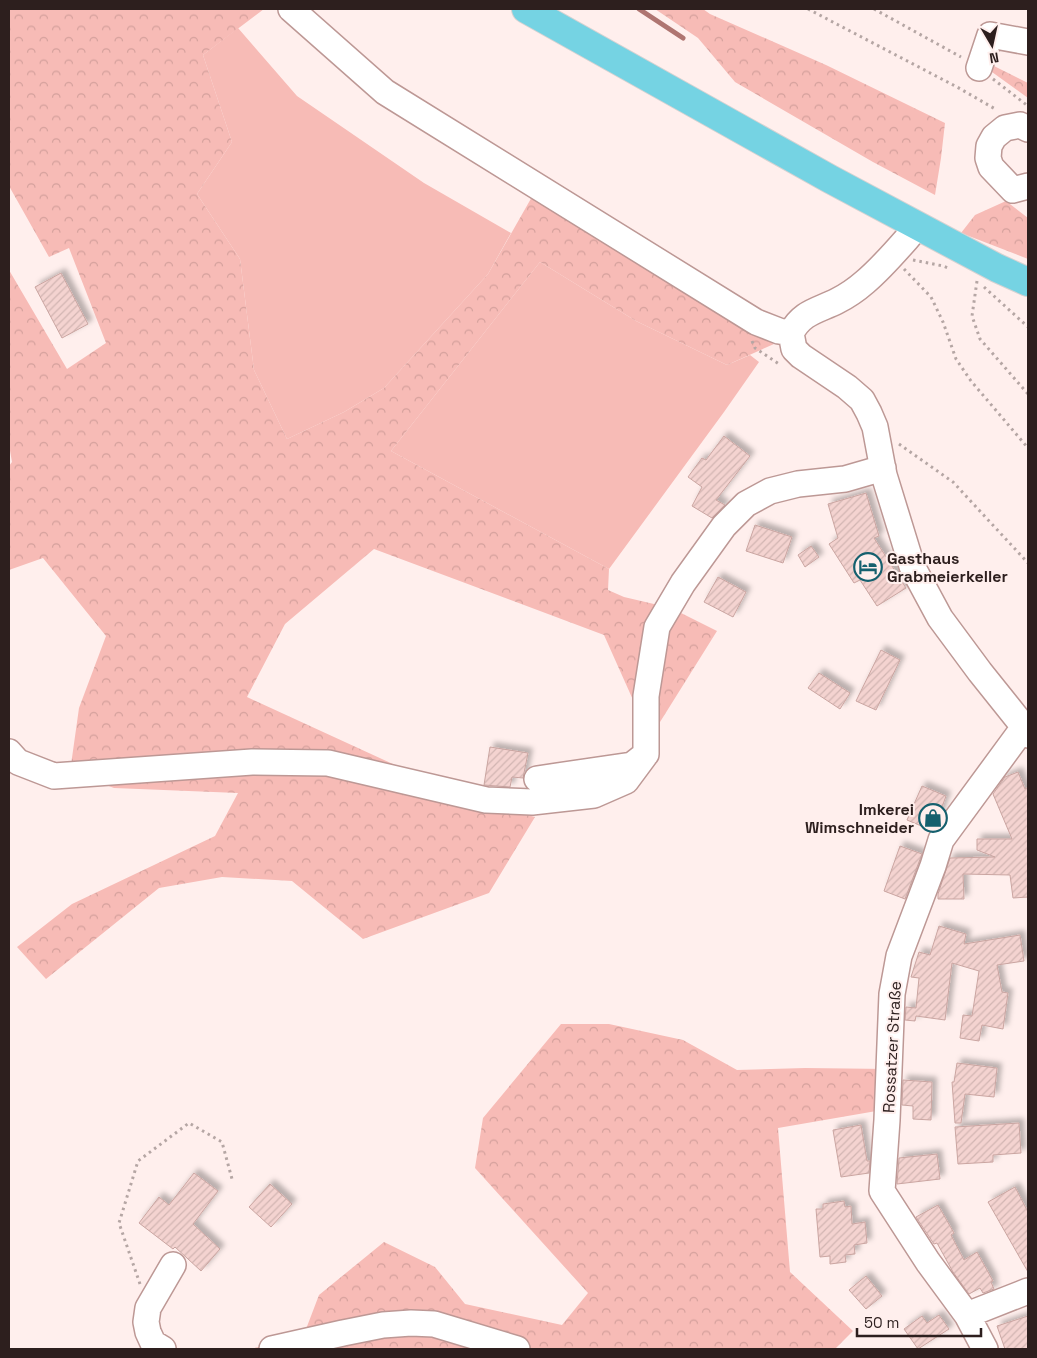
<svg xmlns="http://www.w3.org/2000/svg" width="1037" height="1358" font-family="'Space Grotesk',sans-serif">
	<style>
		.grass { fill: #f7bbb6 }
		.forest { fill: url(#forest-crowns) }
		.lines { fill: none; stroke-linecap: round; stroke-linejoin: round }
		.stream { stroke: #af7571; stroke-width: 5 }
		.building { fill: url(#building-hatch); stroke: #caa5a1; filter: url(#shadow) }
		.minor-casing { stroke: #bd9895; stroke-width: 28 }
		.major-casing { stroke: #d5d2d2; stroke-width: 30 }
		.path { stroke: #b5a6a4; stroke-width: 3; stroke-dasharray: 2.5 4; stroke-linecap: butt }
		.minor { stroke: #fff; stroke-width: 25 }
		.major { stroke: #75d3e3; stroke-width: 28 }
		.labels { text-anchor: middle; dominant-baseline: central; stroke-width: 4; stroke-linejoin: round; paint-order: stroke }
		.poi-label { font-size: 16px; font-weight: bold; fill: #2d1f1e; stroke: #ffefed; text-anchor: start }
		.street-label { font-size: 16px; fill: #2d1f1e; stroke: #ffefed }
	</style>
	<defs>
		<pattern id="forest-crowns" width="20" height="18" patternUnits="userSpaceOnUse" patternTransform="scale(1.25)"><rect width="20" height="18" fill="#f7bbb6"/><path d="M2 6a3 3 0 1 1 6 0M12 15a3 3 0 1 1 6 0" fill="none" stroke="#d4a09c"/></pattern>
		<pattern id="building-hatch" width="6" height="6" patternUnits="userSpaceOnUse" patternTransform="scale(1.25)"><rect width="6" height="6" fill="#f4d3d0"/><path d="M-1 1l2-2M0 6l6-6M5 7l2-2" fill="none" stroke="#d2b5b2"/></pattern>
		<filter id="shadow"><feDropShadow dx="4.5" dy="-4.5" stdDeviation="2.5" flood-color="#0004"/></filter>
	</defs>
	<rect width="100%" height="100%" fill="#ffefed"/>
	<path class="grass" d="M238,28L297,96L424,183L511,233L488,274L384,388L344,412L287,439L254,370L240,259L197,194L232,142L203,55Z
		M540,262L636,321L727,365L750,355L759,362L724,412L609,569L391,451Z"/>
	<path class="forest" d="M9,9H264L203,55L232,142L197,194L240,259L254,370L287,439L344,412L384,388L488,274L533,195L736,317L774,344L727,365L636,321L540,262L391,451L609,569L608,590L624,597L671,608L717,631L650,738L604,635L374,549L285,624L247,697L469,799L535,817L489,893L363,939L292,881L222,877L159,888L46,979L17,947L72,904L215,836L238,793L114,788L70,772L79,708L106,636L43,558L9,570V466L12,462L9,445V270L67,369L106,343L69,248L49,257L9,186Z
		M655,9H703L710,14L826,65L945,123L941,158L935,195L873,162L735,82L698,38Z
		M994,66L1028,83V98L992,72Z
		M1006,201L1028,218V259L961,233L975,215Z
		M561,1024H609L683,1040L737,1070L805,1068L889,1069L888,1109L778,1128L790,1272L853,1331L835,1349H250L303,1337L319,1295L384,1242L435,1267L465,1304L562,1325L588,1293L475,1168L483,1118Z"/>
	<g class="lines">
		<path class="stream" d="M639,9L683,38"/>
	</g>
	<path class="building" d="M61,273L88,324L62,338L35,287Z
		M724,436L750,456L716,500L725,505L712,518L692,506L702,487L688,477L702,458L706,460Z
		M866,493L879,536L874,538L906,588L877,606L860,580L854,583L829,544L838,538L828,504Z
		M755,525L792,537L783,563L746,551Z
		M811,546L819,557L805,567L798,555Z
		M718,577L746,592L733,617L704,602Z
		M881,650L900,660L876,710L856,701Z
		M819,673L850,693L840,709L808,688Z
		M490,747L528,753L523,778L512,777L510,787L484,785Z
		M1018,772L1025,789L1028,787V897L1013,898L1010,875L963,874L964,899H938V894L950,858L995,857L977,850V839H1012L993,794L1005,777Z
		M922,786L946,796L937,821L931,830L907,820Z
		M900,846L922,854L905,899L884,891Z
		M939,926L966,934L964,944L1020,935L1024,961L997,965L1002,992L1008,993L1003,1029L982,1025L979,1041L960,1038L963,1015L972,1016L979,971L952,963L945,1020L916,1016L915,1021L905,1020L906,1007L916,1008L919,978L911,977L919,952L930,955Z
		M957,1063L997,1068L994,1097L965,1094L961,1123H955L952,1082H954Z
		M903,1080L932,1082L931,1120L913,1119V1106L902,1105Z
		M1019,1123L1021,1153L993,1155V1162L958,1164L955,1127Z
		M861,1125L867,1161H870L869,1173L841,1177L833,1130Z
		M937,1154L940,1179L897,1184L899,1158Z
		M194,1173L218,1191L193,1224L220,1249L201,1271L175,1247L173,1249L139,1223L159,1197L169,1205Z
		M270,1184L292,1204L271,1227L249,1207Z
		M1015,1187L1028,1212V1272L988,1202Z
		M844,1201L845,1207L851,1206L852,1224L865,1222L867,1243L854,1245L855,1254L845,1255L846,1262L830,1264V1256L820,1257L816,1209H823V1204Z
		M938,1205L954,1233L951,1235L964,1260L977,1252L993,1281L991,1282L994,1289L983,1293L980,1288L969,1294L953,1272L937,1243L934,1244L916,1217Z
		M866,1276L882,1296L866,1309L849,1290Z
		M939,1315L949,1329L918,1349L904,1329L922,1316L927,1323Z
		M1028,1316V1349H1005L997,1326Z"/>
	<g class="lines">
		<defs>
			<path id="minor" d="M291,9L385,92L756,322L779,331L791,333
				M979,68L990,35L1028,42
				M1028,129L1020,125L1005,128L994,137L989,146L988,158L991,167L1013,190L1028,186
				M791,333L794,349L801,356L847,387L862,400L869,413L875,427L884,475L912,566L940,618L980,672L1024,727L1028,735
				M791,333C802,312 817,311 837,301C847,296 857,289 865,282C885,265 901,245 918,226
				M9,752L18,762L54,776L252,762L328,763L486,800L532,802L594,795L626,781L646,754
				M537,779L632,765L646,754V696L657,627L683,583L724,526L746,504L770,491L798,484L845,479L883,468
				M967,1315L1028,1291
				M163,1349L153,1343L148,1332L146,1322L148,1308L173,1265
				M272,1349L343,1333L383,1325L411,1323L434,1324L517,1349
				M985,1349L967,1315L928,1262L882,1191L887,1120L892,994L899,956L933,866L941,840L1024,727"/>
			<path id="major" d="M526,9L830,179L997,268L1028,282"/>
		</defs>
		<use href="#minor" class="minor-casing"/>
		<use href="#major" class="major-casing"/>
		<path class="path" d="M808,9L957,87L997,110
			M874,9L961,57
			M993,79L1028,106
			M913,260L943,266L948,268
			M904,269L931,297L943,322L956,359L971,381L1028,448
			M977,281L972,316L980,339L1028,394
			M984,287L1028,327
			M752,341L755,348L779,364
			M899,444L953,482L1028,563
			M140,1284L119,1223L138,1161L189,1123L222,1142L232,1179"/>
		<use href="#minor" class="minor"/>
		<use href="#major" class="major"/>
	</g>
	<defs>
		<symbol id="hotel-ring" viewBox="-11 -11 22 22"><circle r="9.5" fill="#ffefed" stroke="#15606e" stroke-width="1.5"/><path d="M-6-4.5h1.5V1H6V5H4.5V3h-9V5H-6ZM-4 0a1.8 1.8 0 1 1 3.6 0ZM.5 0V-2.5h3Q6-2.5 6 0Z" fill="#15606e"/></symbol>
		<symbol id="shop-ring" viewBox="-11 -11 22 22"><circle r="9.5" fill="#ffefed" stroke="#15606e" stroke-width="1.5"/><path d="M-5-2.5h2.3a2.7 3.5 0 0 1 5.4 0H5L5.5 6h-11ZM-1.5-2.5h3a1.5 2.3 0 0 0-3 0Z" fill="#15606e"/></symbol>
	</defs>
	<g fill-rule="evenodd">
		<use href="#hotel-ring" x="852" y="551" width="32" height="32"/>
		<use href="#shop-ring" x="917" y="802" width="32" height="32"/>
	</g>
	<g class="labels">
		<g class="poi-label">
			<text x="887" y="558">Gasthaus<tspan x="887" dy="18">Grabmeierkeller</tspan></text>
			<text x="914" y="809" text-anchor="end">Imkerei<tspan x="914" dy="18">Wimschneider</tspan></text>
		</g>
		<g class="street-label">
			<text transform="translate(892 1047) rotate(-87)">Rossatzer Straße</text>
		</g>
	</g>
	<rect width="1037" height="1358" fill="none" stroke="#2d1f1e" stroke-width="20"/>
	<g transform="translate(992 45) rotate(171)" stroke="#ffefed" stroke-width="4" paint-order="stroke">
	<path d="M0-4L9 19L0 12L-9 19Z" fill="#2d1f1e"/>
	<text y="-8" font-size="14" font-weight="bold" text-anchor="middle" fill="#2d1f1e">N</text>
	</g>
	<path d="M857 1328v8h124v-8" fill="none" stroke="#2d1f1e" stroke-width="2.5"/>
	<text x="864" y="1328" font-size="15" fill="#2d1f1e" stroke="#ffefed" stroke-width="4" paint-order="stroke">50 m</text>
</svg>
